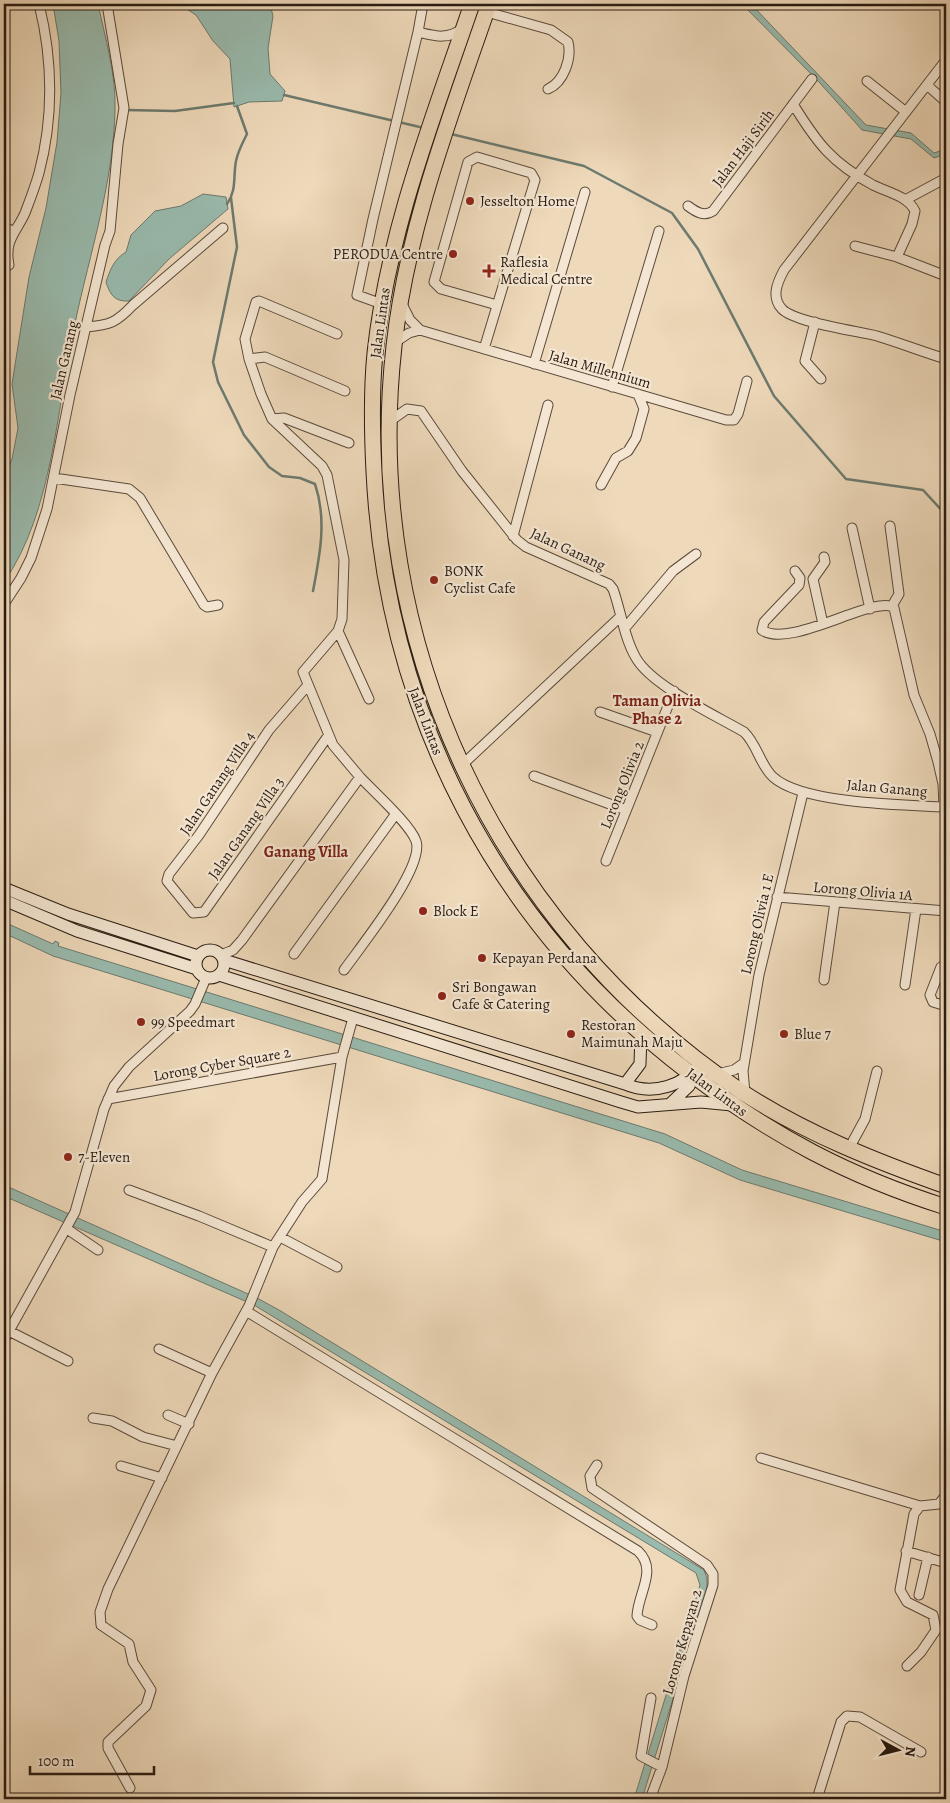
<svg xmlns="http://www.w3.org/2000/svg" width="950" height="1803" font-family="Alegreya,serif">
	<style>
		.water { fill: #99baad; stroke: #6c7a6f }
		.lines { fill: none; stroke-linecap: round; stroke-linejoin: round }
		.stream { stroke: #6c7a6f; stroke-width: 2.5 }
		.street-casing { stroke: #5a4a3b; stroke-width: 11 }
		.secondary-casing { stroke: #281b11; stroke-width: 13 }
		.highway-casing { stroke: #281b11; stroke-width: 17 }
		.street { stroke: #f4e6d2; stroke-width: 9 }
		.secondary { stroke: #f4e6d2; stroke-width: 11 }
		.highway { stroke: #eed9ba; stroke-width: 15 }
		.poi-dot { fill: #8f2418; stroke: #f4e6d2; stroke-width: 2 }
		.labels { text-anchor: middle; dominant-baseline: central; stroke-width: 4.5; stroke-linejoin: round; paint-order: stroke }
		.street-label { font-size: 15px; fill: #281b11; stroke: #f4e6d2 }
		.poi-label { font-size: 15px; fill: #281b11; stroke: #f4e6d2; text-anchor: start }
		.neighbourhood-label { font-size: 16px; font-weight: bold; fill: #7a1f14; stroke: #f4e6d2 }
	</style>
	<rect width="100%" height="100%" fill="#eed9ba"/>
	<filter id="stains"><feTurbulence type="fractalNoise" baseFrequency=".004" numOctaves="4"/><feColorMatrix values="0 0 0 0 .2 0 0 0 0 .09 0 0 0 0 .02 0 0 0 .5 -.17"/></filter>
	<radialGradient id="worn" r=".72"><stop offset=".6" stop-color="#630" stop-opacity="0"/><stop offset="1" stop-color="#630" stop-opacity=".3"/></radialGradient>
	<path class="water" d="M53,4H98C105,37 116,74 115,108C114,181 90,252 75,323C57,406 53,512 4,582V479L12,459L18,428L12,384L29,277L46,208L57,142L61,93L59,41Z
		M179,4H270L273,16L268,48L270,74L285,91L282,101L249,102L234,107L230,59L213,41L196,15Z
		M742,4H751L866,125L911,133L934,153L946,149V154L934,158L911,139L862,130L819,82Z
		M203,194L226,197L228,209L169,259L129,301C115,302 110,295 106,282C110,270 114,259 126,252L131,235L155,211L181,206Z
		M4,922L53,944L55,941L59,943L58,946L665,1134L742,1170L946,1232V1242L740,1180L659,1143L53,956L4,933Z
		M4,1185L257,1298L279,1310L704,1570L707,1578V1589L642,1799H634L700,1585L696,1573L254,1305L4,1196Z
		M343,1794L400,1795V1799H343Z"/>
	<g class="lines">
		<path class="stream" d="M284,95L424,128
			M126,110L175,111L234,103
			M451,134L584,166L672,213L698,249L774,396L846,479L923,490L946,515
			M231,198L237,247L213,362L218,382L244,435L269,467L282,476L300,478L315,484C327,519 320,555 313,591
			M227,204C237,190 233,176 236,161C238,151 243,142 247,134L237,106"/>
		<defs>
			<path id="street" d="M423,4L418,32C435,36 447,40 462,29
				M487,12L551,30L568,42C572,58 564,82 548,89
				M946,60L784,270C777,283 771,297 782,309C794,322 857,331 877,336C900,343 923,352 946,359
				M867,81L906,112
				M927,85L946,102
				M793,104C817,143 832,163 873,185C887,192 908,196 915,211L912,224L897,257L855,246
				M905,200L946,178
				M688,206C696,212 704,217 713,211L812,79
				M4,227L13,231
				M897,257L946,276
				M9,265C4,240 16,233 25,213C30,200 35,187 39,173C54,116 53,61 39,4
				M382,304L357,295L373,219L418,32
				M402,304L410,320L420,330L726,420H734L738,414L747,381
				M815,322L805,361L821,379
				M86,327C110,325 116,323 133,305L223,228
				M394,343L409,333L420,330
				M484,349L535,180L531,173L477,157L468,162L434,282L441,289L497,305
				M249,359L265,357L345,391
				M534,364L585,192
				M612,387L659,231
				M272,419L284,418L349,443
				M390,421L407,409L421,411L462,471L517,540L526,547L609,584L613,589C621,611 624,638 636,658C652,686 715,715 744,732C757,744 760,765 773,777C803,804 904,805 946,807
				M54,478L129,489L140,498L204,605L207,607L218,605
				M601,485L616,458L628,451L636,438L644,409L638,394
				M890,526L899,594L892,606
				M852,528L870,609
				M513,536L548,405
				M795,571L800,578L799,585L764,622L762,630C790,650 877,593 894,608L914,695L930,734L938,762L943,784L944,807
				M4,604L21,578L31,558L47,509L70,395L105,245L110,231L118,144L124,108L107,4
				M823,624L813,579L825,562L824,557
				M625,628L673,571L696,554
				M338,631L369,699
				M308,685L269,730L199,835L169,874L167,881L193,913L204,912L328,736
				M600,712L657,732
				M461,766L621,616
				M534,776L626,810
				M606,861L674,691
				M777,897L946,911
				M294,954L395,815
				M221,955L233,950L242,940L360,777L333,745L303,672L338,631L342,619L344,560L327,475L322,466L272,419L261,394L249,359L245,339L256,302L259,301L337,334
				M946,965L941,967L930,995L933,1002L946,1006
				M344,970C361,946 425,867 416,841C410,824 373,791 360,777
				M824,980L835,902
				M905,985L916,909
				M717,1074L734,1070L744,1063
				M745,1093L743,1071L759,975L803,793
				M108,1099L342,1057
				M850,1150L853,1141L865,1119L877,1071
				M129,1190L199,1216L273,1247
				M67,1229L98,1250
				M280,1237L337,1267
				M246,1311L638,1551C658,1570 638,1593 637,1616L640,1620L652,1625
				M9,1331L68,1361
				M4,1340L75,1212L104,1109L114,1086L129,1067L190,1011L195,1004L206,978
				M159,1349L212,1373
				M168,1415L189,1424
				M93,1418L112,1421L143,1437L177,1446
				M761,1458L920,1506
				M597,1465L590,1476L592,1488L707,1565L713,1574V1585L684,1676L662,1767L650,1799
				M121,1466L162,1478
				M906,1551L946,1563
				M919,1595L928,1557
				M907,1666L921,1652L936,1630L933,1615L907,1602L900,1590L914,1514L920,1506L939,1504L946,1495
				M651,1698L641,1756L662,1767
				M130,1788L108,1748V1742L146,1706L151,1690L133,1662L129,1644L101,1625L100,1612L108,1589L212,1373L249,1306L273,1247L302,1202L322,1179L342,1057L353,1018
				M817,1799L841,1722L847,1716L860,1717L921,1752"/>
			<path id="secondary" d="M4,888L68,914L198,956
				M4,900L77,931L197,969
				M196 964a14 14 0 1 1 28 0a14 14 0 1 1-28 0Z
				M224,960L625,1084L640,1064L641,1034
				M219,975L621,1102L638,1107L701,1102L732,1105
				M625,1084C653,1096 684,1086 702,1062
				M670,1104L689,1086L693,1075"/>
			<path id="highway" d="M472,4C433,118 388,232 375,353C371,393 372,432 374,472C386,715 497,927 691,1074C773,1136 848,1176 946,1207
				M489,4C451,115 407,228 394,346C361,641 496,927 742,1092C805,1133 875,1161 946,1186"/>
		</defs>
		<use href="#street" class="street-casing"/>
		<use href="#secondary" class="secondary-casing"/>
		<use href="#highway" class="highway-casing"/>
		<use href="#street" class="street"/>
		<use href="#secondary" class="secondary"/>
		<use href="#highway" class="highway"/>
	</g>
	<g class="poi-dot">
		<circle cx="470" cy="201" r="5"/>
		<circle cx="453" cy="254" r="5"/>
		<path d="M486.5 263.5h5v5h5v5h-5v5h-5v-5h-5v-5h5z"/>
		<circle cx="434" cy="580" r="5"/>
		<circle cx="423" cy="911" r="5"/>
		<circle cx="482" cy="958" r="5"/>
		<circle cx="442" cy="996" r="5"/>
		<circle cx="141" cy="1022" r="5"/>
		<circle cx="571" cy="1034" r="5"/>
		<circle cx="784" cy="1034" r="5"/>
		<circle cx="68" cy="1157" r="5"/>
	</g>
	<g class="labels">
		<g class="street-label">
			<text transform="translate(743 148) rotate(-53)">Jalan Haji Sirih</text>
			<text transform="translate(380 323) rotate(-82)">Jalan Lintas</text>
			<text transform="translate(64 360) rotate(-77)">Jalan Ganang</text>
			<text transform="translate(600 369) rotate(16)">Jalan Millennium</text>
			<text transform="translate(568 549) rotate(25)">Jalan Ganang</text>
			<text transform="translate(426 721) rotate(69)">Jalan Lintas</text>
			<text transform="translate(217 783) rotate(-56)">Jalan Ganang Villa 4</text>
			<text transform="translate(622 785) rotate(-68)">Lorong Olivia 2</text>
			<text transform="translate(887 788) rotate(5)">Jalan Ganang</text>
			<text transform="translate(246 828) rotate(-55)">Jalan Ganang Villa 3</text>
			<text transform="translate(863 891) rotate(5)">Lorong Olivia 1A</text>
			<text transform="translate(757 924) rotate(-77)">Lorong Olivia 1 E</text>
			<text transform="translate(222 1064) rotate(-10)">Lorong Cyber Square 2</text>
			<text transform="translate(717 1092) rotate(36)">Jalan Lintas</text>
			<text transform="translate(682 1642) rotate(-74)">Lorong Kepayan 2</text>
		</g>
		<g class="poi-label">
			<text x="480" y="201">Jesselton Home</text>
			<text x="443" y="254" text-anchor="end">PERODUA Centre</text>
			<text x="500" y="262">Raflesia<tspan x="500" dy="17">Medical Centre</tspan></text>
			<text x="444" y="571">BONK<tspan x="444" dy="17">Cyclist Cafe</tspan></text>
			<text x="433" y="911">Block E</text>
			<text x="492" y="958">Kepayan Perdana</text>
			<text x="452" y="987">Sri Bongawan<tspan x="452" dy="17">Cafe &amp; Catering</tspan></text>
			<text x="151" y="1022">99 Speedmart</text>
			<text x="581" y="1025">Restoran<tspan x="581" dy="17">Maimunah Maju</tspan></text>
			<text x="794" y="1034">Blue 7</text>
			<text x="78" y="1157">7-Eleven</text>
		</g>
		<g class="neighbourhood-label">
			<text x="657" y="701">Taman Olivia<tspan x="657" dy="18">Phase 2</tspan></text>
			<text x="306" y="852">Ganang Villa</text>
		</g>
	</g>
	<rect width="950" height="1803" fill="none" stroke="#eed9ba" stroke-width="20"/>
	<rect x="5" y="5" width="940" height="1793" fill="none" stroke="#281b11" stroke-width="2.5"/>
	<rect x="10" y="10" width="930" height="1783" fill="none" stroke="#281b11"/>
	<g transform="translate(898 1750) rotate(97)" stroke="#f4e6d2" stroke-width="4" paint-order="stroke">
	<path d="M0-4L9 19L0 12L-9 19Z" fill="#281b11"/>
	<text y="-8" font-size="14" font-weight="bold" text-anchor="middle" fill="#281b11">N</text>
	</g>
	<path d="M30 1766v8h124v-8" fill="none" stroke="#281b11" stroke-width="2.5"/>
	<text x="38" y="1766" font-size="15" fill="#281b11" stroke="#f4e6d2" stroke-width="4" paint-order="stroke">100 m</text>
	<rect width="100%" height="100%" filter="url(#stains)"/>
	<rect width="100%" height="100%" fill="url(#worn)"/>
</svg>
